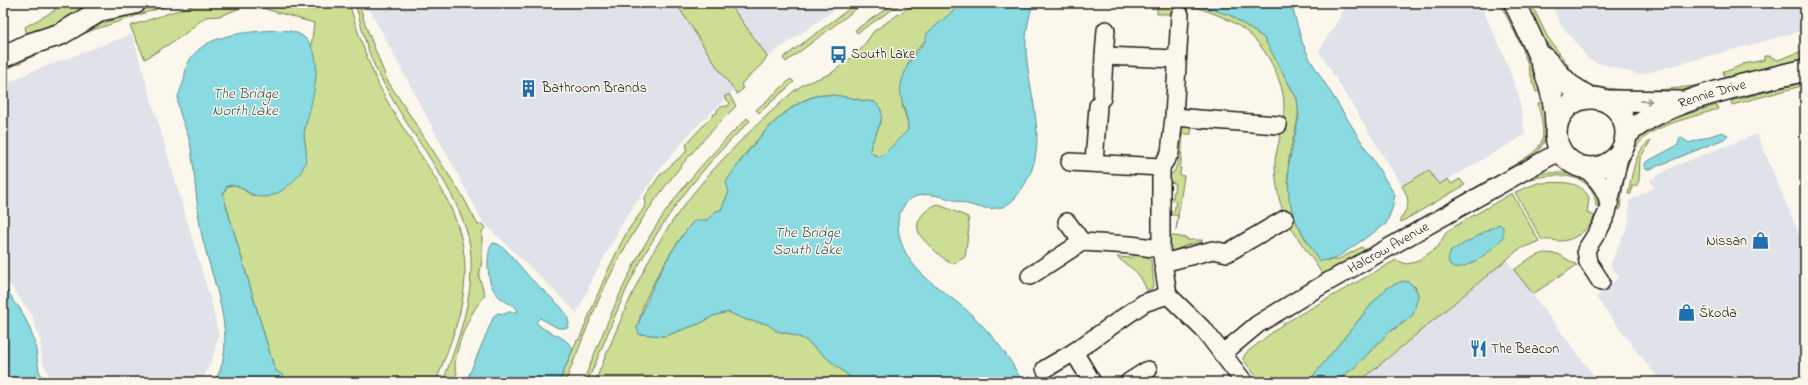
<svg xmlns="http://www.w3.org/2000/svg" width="1808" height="385" font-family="'Indie Flower',sans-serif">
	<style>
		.built { fill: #dfe3e9 }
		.green { fill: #ccde93; stroke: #747d58; fill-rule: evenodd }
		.water { fill: #89dbe1; stroke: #5d8f92 }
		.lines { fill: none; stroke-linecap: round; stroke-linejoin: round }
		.minor-casing { stroke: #1c1c1c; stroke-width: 20 }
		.tertiary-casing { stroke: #1c1c1c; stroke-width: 24 }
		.minor { stroke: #fbf7ec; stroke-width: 17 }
		.tertiary { stroke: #fbf7ec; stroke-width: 21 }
		.oneway { stroke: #97948e }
		.labels { text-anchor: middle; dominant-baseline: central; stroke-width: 3; stroke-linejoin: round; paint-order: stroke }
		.poi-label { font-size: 14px; fill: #1c1c1c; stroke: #fbf7ec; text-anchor: start }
		.street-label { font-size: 14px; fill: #1c1c1c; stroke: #fbf7ec }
		.water-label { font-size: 15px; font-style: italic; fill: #3d5557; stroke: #fbf7ec }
	</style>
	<rect width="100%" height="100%" fill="#fbf7ec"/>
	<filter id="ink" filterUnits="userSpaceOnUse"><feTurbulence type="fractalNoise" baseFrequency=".025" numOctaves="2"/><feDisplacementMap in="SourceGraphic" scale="8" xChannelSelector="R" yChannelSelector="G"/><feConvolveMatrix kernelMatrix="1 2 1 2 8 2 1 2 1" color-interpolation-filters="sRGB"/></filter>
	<g filter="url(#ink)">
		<path class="built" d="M366,3H844L772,54L690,133L657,173L625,219L594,276L577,313L483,222Z
			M1348,3H1480L1504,56L1519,96L1525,135L1440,184L1435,180L1429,170L1402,186L1319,51Z
			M1550,3H1805V30L1639,75L1589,60L1560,23Z
			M132,34L212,305L219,336L211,363L201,382H56L50,378L42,361L40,340L32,315L3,275V86L28,73Z
			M1757,134L1805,248V373L1779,382H1661L1596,298L1619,277L1611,266V262L1629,222V201L1654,188L1650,180L1674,166Z
			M1506,259L1599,382H1359Z"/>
		<path class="green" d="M63,3H107L27,36L25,27L54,11L55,8Z
			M162,3H175L93,30L56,45L3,71V66L78,32Z
			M200,3H253L220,16L205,17L182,36L145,59L130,26Z
			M260,3H349C359,36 369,68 386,99C416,155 466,205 465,272C465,311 449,346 436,382H284V376L276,371L273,364L223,195L227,186L237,185L251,195L267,197L272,195L289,185L306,155L304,133L316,71L315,59L311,47L314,23L262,8Z
			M355,3H359L365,24L387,80L463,197L478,225L482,224L485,228L482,232V260L479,277L485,295C470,312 457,342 455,365C455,368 457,371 457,374L449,382H443C458,339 473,303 471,256C469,210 427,155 403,117C394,103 387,89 379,75C367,53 362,27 355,3Z
			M676,3H729L765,53L767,57L760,66L741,84L743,89L737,94L717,67Z
			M857,3H864L786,62L783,58Z
			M895,3H902L857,33L855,30Z
			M915,3H963C951,11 915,49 909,61C906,69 902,92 902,101C902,111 909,119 908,130L884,154L879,157L873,154L870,151C871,135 892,116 875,102C858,101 840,94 823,95C794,96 760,135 743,157C736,165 733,178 728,187L729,192L721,210L716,211L707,220L692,223C673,247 657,274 645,301C641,310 640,319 637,328L640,334L665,336L701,323L713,316L728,312L747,320L768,324L777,331L787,333L804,339L856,382H595C614,336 632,290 656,247C692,186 742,137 794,91L804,84L830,74L859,52L874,31Z
			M1117,3H1166L1174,5L1175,14H1157V6H1116Z
			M1183,3H1191L1230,15L1264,38L1297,99C1301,116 1295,130 1291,147C1284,180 1289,217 1309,244C1314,251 1322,256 1328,261L1335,259V261L1362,247L1367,255L1324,277C1309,252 1286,227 1279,198C1277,188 1273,164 1276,155C1279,141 1284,121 1284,105C1284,91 1278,76 1272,64C1251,24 1223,16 1183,3Z
			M1500,3H1504L1528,54L1542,91L1536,92L1523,49Z
			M1527,3H1531L1547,36L1574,74L1571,77L1543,37Z
			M1805,50V60L1726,81L1723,71L1731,70L1743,64L1764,60V56H1769L1778,60Z
			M791,79L794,82L759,113L756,110Z
			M1805,82V85L1732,105L1731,101Z
			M1710,83L1711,87C1679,93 1614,101 1585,84C1626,94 1669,91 1710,83Z
			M729,94L736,106C685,156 642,211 610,276C593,310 580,347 565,382H559L577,340H579C594,303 608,267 627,232C633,222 641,214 646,204L645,197L660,175L686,152L687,143L714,114L717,113V110L720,107L728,106L730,103L724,97Z
			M1544,102C1549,148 1547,147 1508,171L1507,169C1545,147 1548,146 1538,103Z
			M1717,105L1718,109C1647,131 1628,128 1620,210L1618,209C1620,190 1623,157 1633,141C1642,126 1699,111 1717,105Z
			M747,118L750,121C702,167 661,219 632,278C615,312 603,348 587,382H583C600,341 616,299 637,259C665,205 704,160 747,118Z
			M1192,123L1191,134H1183L1180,175L1184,176L1176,230L1178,216L1167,214L1168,211L1174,212L1176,202L1165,200L1166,197L1173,198L1175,183L1163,181L1164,178L1174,172L1179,160L1174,147L1176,126Z
			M1651,141L1640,158L1639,181L1636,186H1632L1631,194H1628C1632,178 1634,149 1651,141Z
			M1429,170L1435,180L1440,184L1448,179L1451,184L1460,179L1465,185L1401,222L1400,220C1409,205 1411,202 1402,186Z
			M1543,173C1568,172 1600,173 1598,206H1596C1595,168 1546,173 1521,182L1529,177Z
			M1497,175L1498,176L1383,244L1399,231Z
			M1538,183C1556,183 1580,178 1589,198L1587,213L1595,216C1589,229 1576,240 1561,241C1555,241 1549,239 1542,240L1515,192Z
			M1512,193L1539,241L1518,250L1359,382H1332L1355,367L1387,334L1406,321L1418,296L1415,286L1375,300L1314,375L1313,379L1314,382H1261L1244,361L1243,358L1246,353L1283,324L1396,260L1406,264L1416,262L1438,247L1447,231ZM1490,228L1449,263L1451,251L1478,237Z
			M937,204L968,217L969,227L965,257L953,264C945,261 940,255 933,249C929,245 923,240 920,235C912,221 926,209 937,204Z
			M1167,235L1187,238V240H1202V242L1187,245L1171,252L1167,244Z
			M1544,253L1558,254L1577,265L1533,294L1514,270L1529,259Z
			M1135,255H1145L1151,260L1154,284L1152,288L1147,291C1138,268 1133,271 1117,257L1132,258Z"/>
		<path class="water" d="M963,3H1033C1029,17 1025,33 1026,48C1027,87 1048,138 1029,176C1024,187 1016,200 1005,206C973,220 919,169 900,213C897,220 898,227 899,234C907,275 947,290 974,317C994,337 1010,357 1022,382H856L804,339L787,333L777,331L767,324L747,320L728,312L713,316L701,323L665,336L639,334L637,328C650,289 666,256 692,223L697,220H707L716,211L721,210L729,192L726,182C745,153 787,97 824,95C841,94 858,101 875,102C892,116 871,135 870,151L873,154L879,157L884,154L908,130C909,115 898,100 901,85C903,77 906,67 910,61C915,51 927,45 927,33Z
			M1191,3H1291L1302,42L1311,61L1395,195L1392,209L1386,224L1335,259L1319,261L1297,224L1289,200L1288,168L1299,116L1297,99L1264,38L1230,15Z
			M263,31C274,30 289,29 299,34C330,49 311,104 305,128C303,136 305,142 306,149C308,165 299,177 288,186C253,214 246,179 227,186L223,195L273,364L276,371L284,376V382H214C242,338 208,273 200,226C196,200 195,174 191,148C189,133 180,119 178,104C177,95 181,89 184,81C185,75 185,69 188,63C201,37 237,33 263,31Z
			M1722,132L1728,135L1724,139L1650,169H1644L1646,162L1678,145L1680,137L1689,143Z
			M1499,224L1503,227V237C1494,250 1468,269 1453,268C1447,262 1448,259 1451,251Z
			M493,243L498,244L506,250L531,279L560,306L567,315L569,324L568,328H558L540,318L536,322C545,334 565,334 573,349L559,382H466L494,316L498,313L505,314L509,312H518L517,308C493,296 488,287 488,261C489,254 488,249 493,243Z
			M1403,281L1409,282L1417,291L1418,296L1413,315L1387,334L1355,367L1339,379L1332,382H1314L1312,379L1314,375L1375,300L1388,287Z
			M3,286L11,296L14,303L19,307L29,326L35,344L39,371L44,382H3Z"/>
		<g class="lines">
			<defs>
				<g id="minor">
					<path d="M1104,56L1106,30"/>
					<path d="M1102,98L1104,56L1177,59"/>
					<path d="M1174,117L1278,125"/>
					<path d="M1070,162L1161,167V249"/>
					<path d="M1094,163L1098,106"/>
					<path d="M1161,167L1170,153L1174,117L1180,15"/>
					<path d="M1584,167C1596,178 1606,188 1609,204"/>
					<path d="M1067,222L1082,242"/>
					<path d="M1163,263L1213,250L1227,253L1285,219"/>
					<path d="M1030,276L1082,242L1130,245L1161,249L1168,295"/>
					<path d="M1601,282L1588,262L1586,250L1600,228L1607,213L1620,153"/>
					<path id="s1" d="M1222,354L1258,324L1324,284L1560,151"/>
					<path d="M1045,369L1074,352"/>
					<path d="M1092,382L1074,352L1144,303L1168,295L1205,331L1244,382"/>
					<path d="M1129,382L1148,370"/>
				</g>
				<g id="tertiary">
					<path d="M1515,3C1532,40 1556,85 1556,126"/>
					<path d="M3,57L30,44L61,34L101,10L135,3"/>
					<path d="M1543,57L1569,85L1588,97"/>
					<circle cx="1591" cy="133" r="35"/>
					<path d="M1608,101L1681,102"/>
					<path id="s2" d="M1627,134C1666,98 1753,83 1805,70"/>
				</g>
			</defs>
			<use href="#minor" class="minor-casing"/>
			<use href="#tertiary" class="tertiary-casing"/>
			<use href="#minor" class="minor"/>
			<use href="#tertiary" class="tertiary"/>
		</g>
		<defs><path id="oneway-shaft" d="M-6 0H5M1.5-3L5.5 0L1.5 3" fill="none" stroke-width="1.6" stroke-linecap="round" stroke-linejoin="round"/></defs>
		<use class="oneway" href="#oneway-shaft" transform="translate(1646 101) rotate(-1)"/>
	</g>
	<defs>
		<symbol id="bus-bare" viewBox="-9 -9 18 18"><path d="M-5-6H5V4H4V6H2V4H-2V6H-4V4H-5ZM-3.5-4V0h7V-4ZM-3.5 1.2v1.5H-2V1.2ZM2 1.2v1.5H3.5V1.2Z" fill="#1f6fb2" stroke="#fbf7ec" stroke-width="2.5" paint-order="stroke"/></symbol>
		<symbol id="building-bare" viewBox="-9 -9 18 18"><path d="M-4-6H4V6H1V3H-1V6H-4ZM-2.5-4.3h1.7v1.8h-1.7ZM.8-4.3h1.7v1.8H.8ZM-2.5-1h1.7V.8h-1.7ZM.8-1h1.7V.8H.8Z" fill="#1f6fb2" stroke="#fbf7ec" stroke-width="2.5" paint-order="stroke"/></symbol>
		<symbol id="shop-bare" viewBox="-9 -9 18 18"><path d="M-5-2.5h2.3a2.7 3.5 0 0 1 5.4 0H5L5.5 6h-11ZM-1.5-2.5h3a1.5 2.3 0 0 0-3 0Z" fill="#1f6fb2" stroke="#fbf7ec" stroke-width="2.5" paint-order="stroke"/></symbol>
		<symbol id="restaurant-bare" viewBox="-9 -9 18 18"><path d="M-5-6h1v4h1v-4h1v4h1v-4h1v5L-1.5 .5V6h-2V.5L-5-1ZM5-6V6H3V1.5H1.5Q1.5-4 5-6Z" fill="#1f6fb2" stroke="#fbf7ec" stroke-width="2.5" paint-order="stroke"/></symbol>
	</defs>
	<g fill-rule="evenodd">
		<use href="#bus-bare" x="826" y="42" width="25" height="25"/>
		<use href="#building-bare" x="516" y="76" width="25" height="25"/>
		<use href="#shop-bare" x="1748" y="228" width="25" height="25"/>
		<use href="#shop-bare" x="1674" y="300" width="25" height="25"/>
		<use href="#restaurant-bare" x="1466" y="336" width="25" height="25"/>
	</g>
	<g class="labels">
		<g class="poi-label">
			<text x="851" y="54">South Lake</text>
			<text x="542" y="88">Bathroom Brands</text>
			<text x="1747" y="241" text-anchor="end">Nissan</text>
			<text x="1699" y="313">Škoda</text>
			<text x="1491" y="349">The Beacon</text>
		</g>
		<g class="street-label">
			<text stroke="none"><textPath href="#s2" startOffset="95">Rennie Drive</textPath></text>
			<text stroke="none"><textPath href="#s1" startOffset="198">Halcrow Avenue</textPath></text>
		</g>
		<g class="water-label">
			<text x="245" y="94">The Bridge<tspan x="245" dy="17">North Lake</tspan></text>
			<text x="807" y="233">The Bridge<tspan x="807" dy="17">South Lake</tspan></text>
		</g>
	</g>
	<rect width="1808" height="385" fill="none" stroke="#fbf7ec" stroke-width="16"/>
	<rect x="8" y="8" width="1792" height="369" fill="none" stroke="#1c1c1c" stroke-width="1.5" filter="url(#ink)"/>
</svg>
